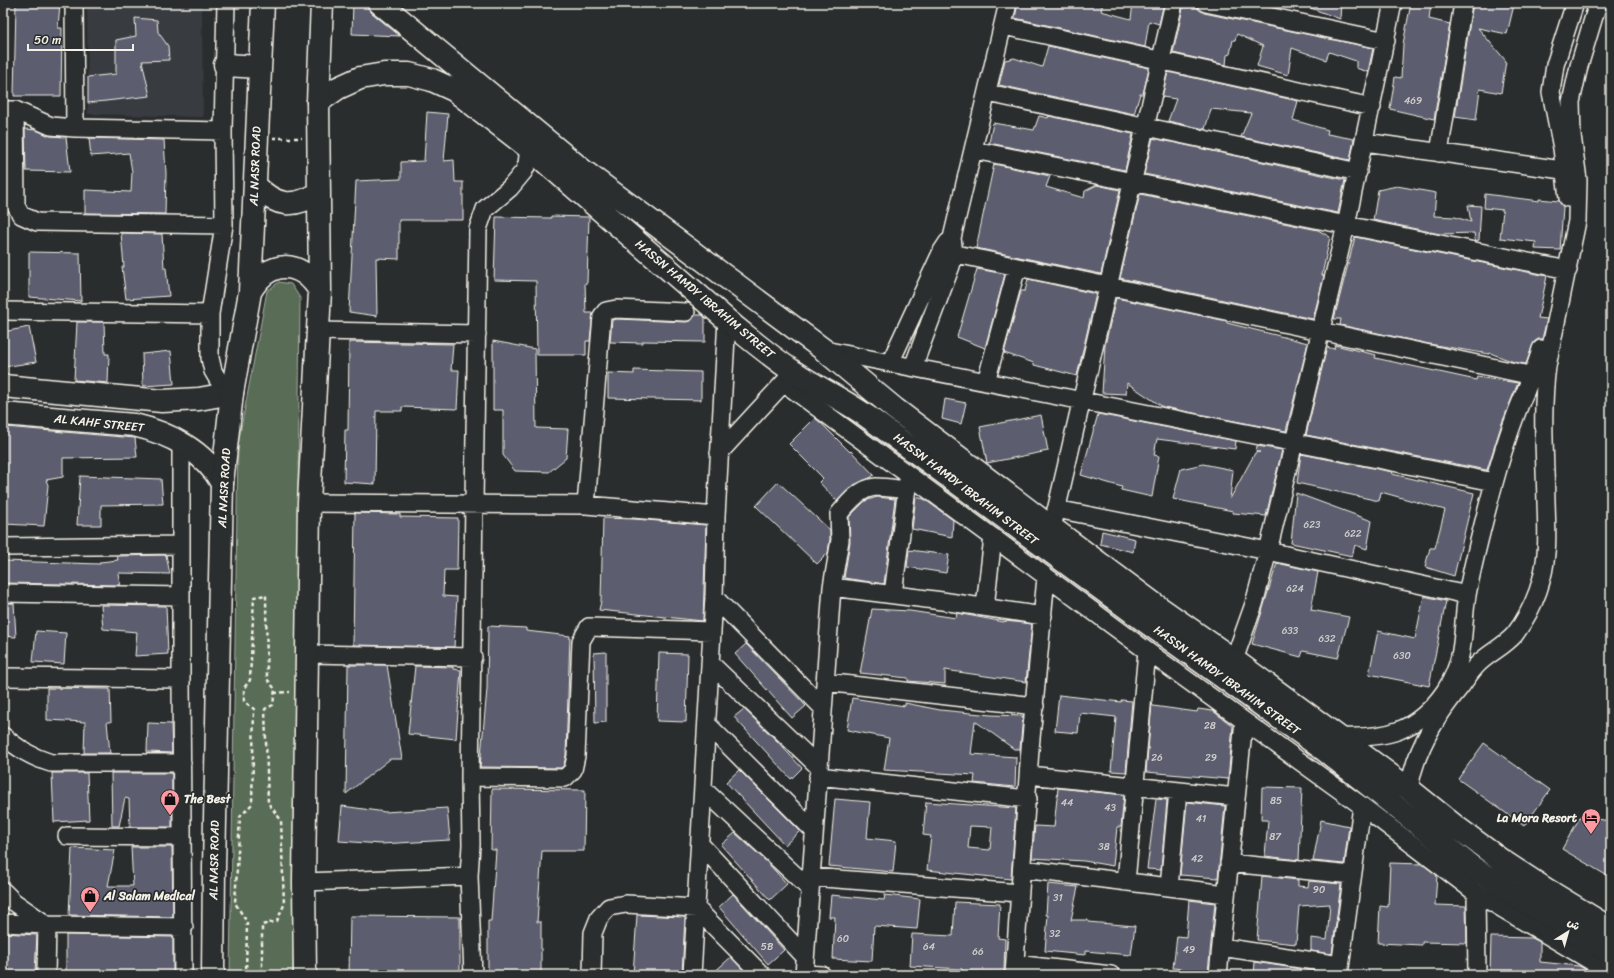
<svg xmlns="http://www.w3.org/2000/svg" width="1614" height="978" font-family="Sriracha,'Playpen Sans Arabic',sans-serif">
	<style>
		.built { fill: #393b41 }
		.green { fill: #586c57; stroke: #a6aea0 }
		.building { fill: #5c5d6e; stroke: #f4f1e8; fill-rule: evenodd }
		.lines { fill: none; stroke-linecap: round; stroke-linejoin: round }
		.minor-casing { stroke: #f4f1e8; stroke-width: 20 }
		.secondary-casing { stroke: #f4f1e8; stroke-width: 25 }
		.primary-casing { stroke: #f4f1e8; stroke-width: 25 }
		.path { stroke: #f4f1e8; stroke-width: 2.5; stroke-dasharray: 4 3; stroke-linecap: butt }
		.minor { stroke: #2a2d2e; stroke-width: 17 }
		.secondary { stroke: #2a2d2e; stroke-width: 22 }
		.primary { stroke: #2a2d2e; stroke-width: 22 }
		.labels { text-anchor: middle; dominant-baseline: central; stroke-width: 3.5; stroke-linejoin: round; paint-order: stroke }
		.number-label { font-size: 10px; fill: #ceccca }
		.street-label { font-size: 12px; fill: #f4f1e8; stroke: #2a2d2e }
		.poi-label { font-size: 12px; font-weight: bold; fill: #f4f1e8; stroke: #2a2d2e; text-anchor: start }
	</style>
	<rect width="100%" height="100%" fill="#2a2d2e"/>
	<filter id="ink" filterUnits="userSpaceOnUse"><feTurbulence type="fractalNoise" baseFrequency=".025" numOctaves="2"/><feDisplacementMap in="SourceGraphic" scale="8" xChannelSelector="R" yChannelSelector="G"/><feConvolveMatrix kernelMatrix="1 2 1 2 8 2 1 2 1" color-interpolation-filters="sRGB"/></filter>
	<g filter="url(#ink)">
		<path class="built" d="M87,3H202L203,117L88,114Z"/>
		<path class="green" d="M279,282L291,284L300,298L293,975H230L238,444L267,291Z"/>
		<path class="building" d="M16,3H60L58,28H62L61,96H14Z
			M353,3H368V8L372,13L400,36L352,34Z
			M1018,3H1103L1101,11L1131,19L1133,3H1164L1159,24L1149,21L1145,47L1015,18Z
			M1300,3H1341L1340,19L1300,4Z
			M1411,3H1431L1429,19L1450,24L1434,119L1390,109L1395,77L1401,78L1403,44Z
			M1473,3L1514,5L1507,34L1478,28L1506,61L1501,93L1480,89L1476,120L1455,117Z
			M1197,7L1204,13L1373,48L1368,72L1356,68V61L1329,52L1326,60L1292,48L1288,75L1257,66L1263,46L1237,34L1235,40H1233L1230,54L1227,55L1226,65L1173,53L1183,8Z
			M135,18L157,20L158,32L168,46L169,60L142,61L150,96L88,103V77L116,74V40L136,36Z
			M1048,46L1149,68L1143,94H1140L1134,114L999,85L1005,60L1014,58L1042,67Z
			M1168,72L1298,101L1293,120L1328,130L1327,134L1354,139L1350,160L1241,137L1251,113L1211,109L1205,129L1168,121L1176,99L1162,97Z
			M427,112L448,114L444,161L454,160L455,182H463V220H399V259L376,258L377,316L349,312L356,181L401,179V162L424,161Z
			M1039,116L1048,118L1049,116L1133,134L1125,170L989,143L993,123L1034,130Z
			M3,127H5L6,170H3Z
			M25,129L36,130L50,136L66,137L70,172L26,171Z
			M89,138L164,140L166,173L165,214L85,213V190L131,192L132,172L129,153L91,156Z
			M1153,138L1345,180L1338,213L1144,174Z
			M994,164L1050,176L1046,187L1084,198L1085,191L1097,185L1120,190L1101,274L976,248Z
			M1397,186L1436,193L1434,216L1455,217L1471,222L1468,205L1481,206L1479,240L1475,241L1474,233L1440,234L1373,220L1378,190Z
			M1140,194L1318,230L1330,237L1322,275L1324,276L1313,319L1120,278Z
			M1485,194L1539,201V199L1559,201L1563,207L1560,250L1535,249L1536,242L1500,238L1503,210L1484,208Z
			M551,216L589,217L587,283H585L586,313H593L590,341H586V355H537L536,281L494,280L496,217L551,218Z
			M121,233L162,234L164,268H166L169,296L126,299L122,267H124Z
			M1355,237L1547,276L1538,318L1547,319L1542,339H1538L1534,342L1526,364L1514,362L1490,353L1489,354L1429,344L1340,325L1341,319H1334Z
			M29,252L80,253L81,301L29,297Z
			M977,269L1005,274L985,348L957,337Z
			M1028,279L1096,294L1077,376L1034,365V363L1004,353L1021,291H1025Z
			M1116,298L1227,321V323L1308,343L1286,431L1163,407L1127,383L1126,394L1102,393L1105,345Z
			M695,315H703L705,318V342L643,341V343L610,342L612,320L617,319L686,322L691,321Z
			M77,322H104L105,354H109L108,383L74,380Z
			M29,327L36,362L3,367V332Z
			M493,341L535,349L536,428L568,429L566,458L549,472L515,471L503,455V410H493Z
			M349,342L453,344L451,370H459L457,409L402,407V411H376L375,484L344,482L345,430H348Z
			M1335,345L1376,355L1375,358L1476,380L1477,377L1518,383L1502,423L1487,470L1306,435L1327,347L1334,349Z
			M171,351L174,384L143,386L142,354Z
			M634,370L701,372V400L608,398V373L634,374Z
			M945,399L966,403L961,424L942,419Z
			M1098,414L1236,441L1235,449L1157,439L1154,455L1159,456L1152,497L1121,490L1122,487L1081,475Z
			M1041,415L1048,451L987,463L980,427Z
			M815,418L822,424L850,452L851,451L874,475L870,478L854,485L837,501L819,482L823,478L789,444Z
			M5,427L135,438L137,457L63,458V477L46,480L48,485L44,526L4,524L3,495H6L3,464L5,463Z
			M1257,446L1282,450L1266,516L1233,513V511L1173,499L1181,469L1203,464L1233,470L1230,499L1255,453L1260,452H1256Z
			M1301,454L1393,472L1392,474L1474,493L1454,576L1425,567L1430,548H1435L1445,510L1381,492L1379,501L1297,483Z
			M80,476L161,479L163,504L101,505V525H77Z
			M778,482L830,530V539L828,553L817,564L756,506Z
			M1296,493L1372,521L1367,549L1355,545L1352,556L1291,543Z
			M877,497L895,499L884,584L844,578L850,542L849,517L865,501Z
			M916,497L924,499L953,520L952,537L912,529Z
			M355,513L400,514V517L458,518L457,570H444L443,596L457,597L454,647L353,645Z
			M603,518L635,519L706,525L703,621L599,610L601,601Z
			M1102,531L1135,539L1133,552L1100,544Z
			M909,550L949,555L946,573L907,567Z
			M166,555L170,574L118,573L120,585L3,583V561L100,564V562L118,560L117,556Z
			M1277,563L1318,572L1311,610L1349,617L1338,658L1303,651L1301,657L1252,644Z
			M1424,596L1446,601L1429,686L1369,674L1378,631L1415,639Z
			M3,603H14L16,637L3,636Z
			M101,605L166,606L168,654L135,656L137,632L103,629Z
			M872,609L910,611L956,618L957,613L1004,622L1005,621L1032,624L1026,682L945,670V684L908,681V678L860,673Z
			M488,626L526,628V631L570,636L566,755L564,765L561,768L480,767L487,689Z
			M36,631L66,633L64,664L33,662Z
			M746,644L806,706L792,718L735,654Z
			M606,652V722L595,723L594,653Z
			M659,653L688,654L686,722L657,721Z
			M348,665H387L402,759H390L346,794Z
			M415,666L453,667V669L461,670L456,739L408,734Z
			M47,688L110,689L111,722H107L110,753H84L85,722L47,720Z
			M1059,695L1121,702V700L1132,701L1126,772L1111,771L1116,717L1080,713L1078,733L1055,731Z
			M852,698L905,706V703L940,710L991,715L1023,716L1020,749H1014L975,721L971,754L1016,757L1015,787L974,783L975,775L884,770L889,738L847,730Z
			M1152,703L1153,706L1197,712L1198,709L1213,711L1233,726L1228,779L1146,772Z
			M744,709L776,740L802,768L791,779L734,717Z
			M148,723L171,724L172,753L147,752Z
			M1484,743L1550,790L1524,826L1458,779Z
			M739,770L800,831L785,845L726,782Z
			M52,773H87L89,820L54,822Z
			M111,773H172V827H130L129,799L125,798L119,826H112Z
			M1262,787L1302,788L1299,860L1265,856L1268,820H1261Z
			M1058,788L1124,795L1121,827H1117L1113,866L1084,861L1032,858L1035,826L1054,827Z
			M492,789L585,790L584,851H542L537,922H541V975H488V921H491L496,850H491Z
			M835,799L870,802L867,838L896,841L893,872L829,866Z
			M1156,799L1167,800L1161,870L1147,869Z
			M926,802L1016,808L1011,879L927,870L931,836L923,835ZM970,826L992,827L990,850L968,848Z
			M1187,802L1225,806L1218,878L1180,875Z
			M342,806L385,812L447,808L450,840L381,844L339,841Z
			M1580,817L1611,821V878L1562,849Z
			M1321,820L1349,826L1344,864L1313,861Z
			M735,833L766,861L787,884L770,900L721,845Z
			M131,847H172L173,917L69,915L72,848L115,850L108,886H133Z
			M1390,863L1422,864L1437,875L1435,905L1466,906L1467,943L1422,942V945L1378,943L1380,906L1388,907Z
			M1262,876L1298,880V886L1308,887L1309,881L1341,884L1332,954L1311,951V938L1327,940L1330,904L1299,906L1296,944L1257,940Z
			M1048,884L1078,887L1071,920H1088V922L1135,926L1131,955L1085,951V955L1045,951L1048,915H1046Z
			M733,894L784,950L768,964L719,907Z
			M831,895L884,900L885,895L920,899L917,929L874,926L872,961L833,959L835,917H829Z
			M1189,900L1215,903L1208,972L1173,968L1177,936L1186,937Z
			M955,902L1000,904L998,938L1005,939L1004,972L962,971V969L910,966L912,934L953,936Z
			M637,915L685,917L682,975H633Z
			M350,916L460,917V975H349Z
			M3,933L37,935L35,972H3Z
			M66,935L173,937V975H66Z
			M1491,937L1532,938L1540,942V962L1579,966L1590,972V975H1490Z
			M731,957L748,975H711Z
			M1255,962L1300,969V975H1254Z"/>
		<g class="lines">
			<defs>
				<path id="minor" d="M74,3L75,128
					M226,3L223,131L224,225L210,314V358L213,371L220,383L232,392
					M1206,3L1386,41
					M1004,26L1372,107
					M988,93L1358,172
					M5,110H15L51,126L75,128L223,131
					M15,110L16,206L21,215L37,222L224,225
					M1365,142L1576,172
					M974,150L1568,270
					M1439,153L1463,3
					M1568,198L1562,148L1551,92L1555,65L1575,3
					M942,251L1543,378
					M3,311L210,314
					M318,331L477,334
					M824,350L1494,482
					M890,363L942,251L948,242
					M913,367L951,266L954,254L952,238L1008,3
					M986,382L1017,267
					M784,383L1147,651L1362,806L1476,893L1611,973
					M181,443V679L183,975
					M719,453L791,375
					M309,503L586,505L716,516
					M586,505L602,316L606,311L616,309L686,312
					M1056,509L1268,551L1467,595
					M1052,528L1174,3
					M3,547L181,545
					M832,587L942,601L1043,616
					M3,593L181,596
					M893,594L908,480
					M714,597L823,708
					M985,607L993,537
					M307,654L473,657
					M1234,660L1254,604L1268,551L1346,225L1393,3
					M710,663L819,767
					M3,677L181,679
					M825,682L1035,706
					M707,724L814,831
					M3,736C19,749 31,757 51,763H182
					M1337,737C1386,739 1416,733 1445,691C1467,658 1461,631 1467,595C1474,558 1484,520 1494,483C1500,461 1507,438 1515,417C1523,394 1535,373 1541,349
					M1029,775L1236,797
					M818,776L1028,799
					M470,777L565,778L573,770L576,756L581,641L589,627L712,631
					M703,789L810,889
					M1409,789C1415,750 1436,716 1461,686C1466,679 1471,671 1478,664C1489,653 1505,646 1515,634C1524,622 1533,605 1538,591C1549,559 1547,534 1546,502C1545,456 1541,411 1547,366L1577,221L1578,180L1572,135L1571,102L1579,66L1598,3
					M67,836L182,837
					M700,844L805,957
					M1229,863L1352,875
					M1022,869L1226,894
					M811,877L1020,893
					M304,882L469,876
					M1126,882L1147,651
					M1169,887L1178,791
					M3,891L14,902L47,925L184,927
					M1476,893L1477,975
					M3,923L47,925L46,975
					M1221,947L1340,965
					M1015,964L1111,975
					M804,974L822,975
					M473,975L469,876L471,845L470,777L478,229L485,209L510,188L524,171L527,164L529,148
					M592,975L593,933L599,918L609,907L626,904L696,908L762,975
					M692,975L714,597L716,516L727,319
					M804,975L832,587L840,540L839,514C848,503 860,488 876,487C886,487 897,489 907,490
					M1014,975L1030,749L1046,577
					M1218,975L1244,721
					M1339,975L1362,806"/>
				<path id="secondary" d="M380,3L581,169L824,350L895,409L1052,528L1157,606L1234,660L1409,789L1455,826L1501,860L1547,890L1611,929
					M318,102L338,88L360,78L384,74H409L432,80L454,90L529,148L735,327C755,343 774,359 794,372C818,388 844,400 868,417L1146,622L1323,749L1472,867L1508,891L1611,953
					M3,386L162,401L199,399L232,393
					M3,414L134,425C169,433 204,451 222,483"/>
				<path id="primary" d="M225,65L260,67
					M255,185C276,207 294,209 319,192
					M250,292C269,259 300,259 320,291
					M213,975L214,868L222,483L232,393L250,292L263,3
					M305,975L304,882L309,503L320,291L318,102L322,3"/>
			</defs>
			<use href="#minor" class="minor-casing"/>
			<use href="#secondary" class="secondary-casing"/>
			<use href="#primary" class="primary-casing"/>
			<path class="path" d="M273,138H302
				M274,693L290,692
				M246,975L247,922L235,903L240,817L252,804L254,709L244,701V688L250,680L254,597L266,595L267,679L275,689L273,705L265,709L268,803L281,820L284,905L277,921L262,925V975"/>
			<use href="#minor" class="minor"/>
			<use href="#secondary" class="secondary"/>
			<use href="#primary" class="primary"/>
		</g>
	</g>
	<defs>
		<symbol id="shop-pin" viewBox="-11 -11 22 30"><path d="M0 17L-7.5 6A9.5 9.5 0 1 1 7.5 6Z" fill="#ff9aa2" stroke="#2a2d2e"/><path d="M-5-2.5h2.3a2.7 3.5 0 0 1 5.4 0H5L5.5 6h-11ZM-1.5-2.5h3a1.5 2.3 0 0 0-3 0Z" fill="#111"/></symbol>
		<symbol id="hotel-pin" viewBox="-11 -11 22 30"><path d="M0 17L-7.5 6A9.5 9.5 0 1 1 7.5 6Z" fill="#ff9aa2" stroke="#2a2d2e"/><path d="M-6-4.5h1.5V1H6V5H4.5V3h-9V5H-6ZM-4 0a1.8 1.8 0 1 1 3.6 0ZM.5 0V-2.5h3Q6-2.5 6 0Z" fill="#111"/></symbol>
	</defs>
	<g fill-rule="evenodd">
		<use href="#shop-pin" x="159" y="788" width="22" height="30"/>
		<use href="#hotel-pin" x="1580" y="807" width="22" height="30"/>
		<use href="#shop-pin" x="79" y="885" width="22" height="30"/>
	</g>
	<g class="labels">
		<g class="number-label">
			<text x="1413" y="101">469</text>
			<text x="1312" y="525">623</text>
			<text x="1353" y="534">622</text>
			<text x="1295" y="589">624</text>
			<text x="1290" y="631">633</text>
			<text x="1327" y="639">632</text>
			<text x="1402" y="656">630</text>
			<text x="1210" y="726">28</text>
			<text x="1157" y="758">26</text>
			<text x="1211" y="758">29</text>
			<text x="1276" y="801">85</text>
			<text x="1067" y="803">44</text>
			<text x="1110" y="808">43</text>
			<text x="1201" y="819">41</text>
			<text x="1275" y="837">87</text>
			<text x="1104" y="847">38</text>
			<text x="1197" y="859">42</text>
			<text x="1319" y="890">90</text>
			<text x="1058" y="898">31</text>
			<text x="1055" y="934">32</text>
			<text x="843" y="939">60</text>
			<text x="767" y="947">5B</text>
			<text x="929" y="947">64</text>
			<text x="1189" y="950">49</text>
			<text x="978" y="952">66</text>
		</g>
		<g class="street-label">
			<text transform="translate(255 166) rotate(-88)">AL NASR ROAD</text>
			<text transform="translate(705 299) rotate(40)">HASSN HAMDY IBRAHIM STREET</text>
			<text transform="translate(99 423) rotate(6)">AL KAHF STREET</text>
			<text transform="translate(224 488) rotate(-87)">AL NASR ROAD</text>
			<text transform="translate(966 489) rotate(37)">HASSN HAMDY IBRAHIM STREET</text>
			<text transform="translate(1227 680) rotate(36)">HASSN HAMDY IBRAHIM STREET</text>
			<text transform="translate(214 860) rotate(-89)">AL NASR ROAD</text>
		</g>
		<g class="poi-label">
			<text x="184" y="799">The Best</text>
			<text x="1577" y="818" text-anchor="end">La Mora Resort</text>
			<text x="104" y="896">Al Salam Medical</text>
		</g>
	</g>
	<rect width="1614" height="978" fill="none" stroke="#2a2d2e" stroke-width="16"/>
	<rect x="8" y="8" width="1598" height="962" fill="none" stroke="#f4f1e8" stroke-width="1.5" filter="url(#ink)"/>
	<g transform="translate(1568 932) rotate(37)" stroke="#2a2d2e" stroke-width="3" paint-order="stroke">
	<path d="M0-3L7 15L0 10L-7 15Z" fill="#f4f1e8"/>
	<text y="-6" font-size="11" font-weight="bold" text-anchor="middle" fill="#f4f1e8">ش</text>
	</g>
	<path d="M28 44v6h105v-6" fill="none" stroke="#f4f1e8" stroke-width="2"/>
	<text x="34" y="44" font-size="12" fill="#f4f1e8" stroke="#2a2d2e" stroke-width="3" paint-order="stroke">50 m</text>
</svg>
